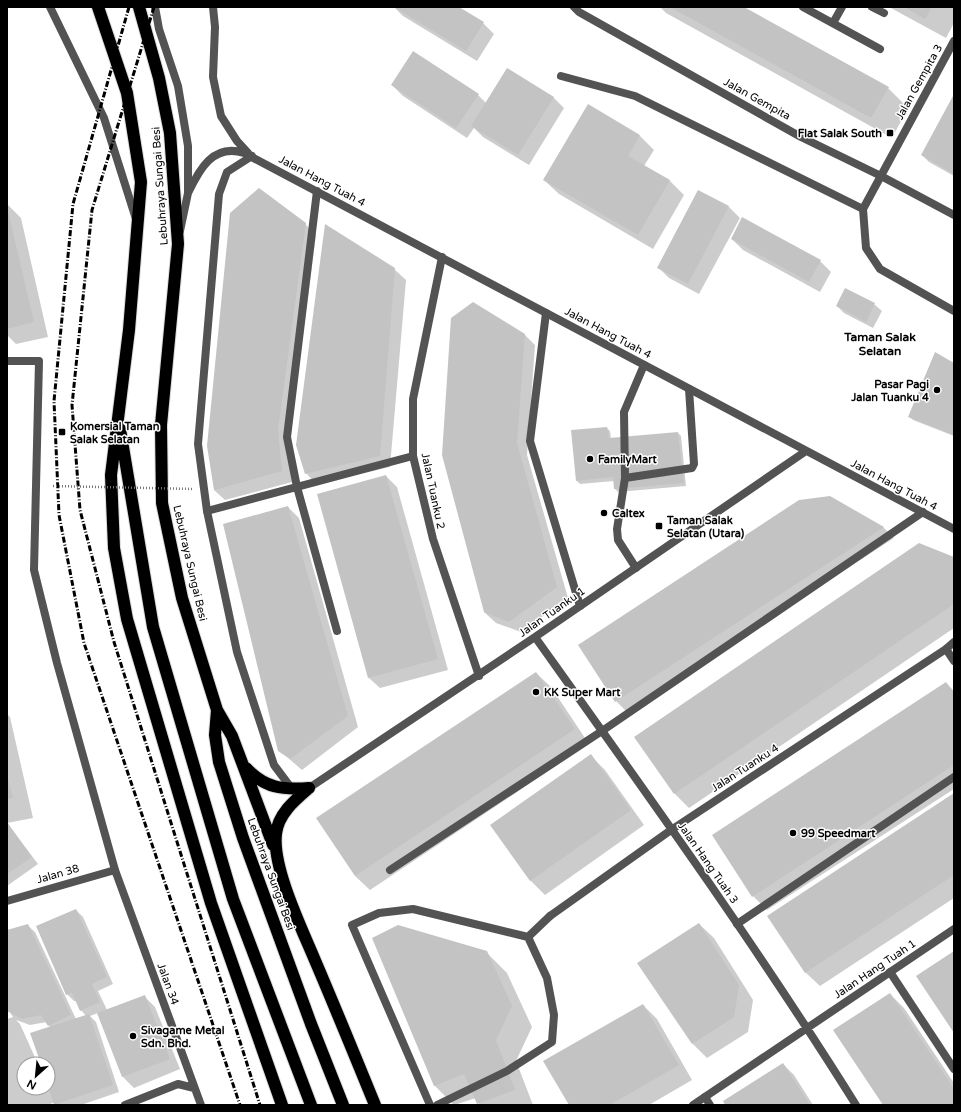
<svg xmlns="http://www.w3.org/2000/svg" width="961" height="1112" font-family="'Varela Round',sans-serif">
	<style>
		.shadow { fill: #0003; fill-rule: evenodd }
		.building { fill: #c3c3c3 }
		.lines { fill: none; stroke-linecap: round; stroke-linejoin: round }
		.motorway-casing { stroke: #dbdbdb; stroke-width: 14 }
		.service { stroke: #535353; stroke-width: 8 }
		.minor { stroke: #535353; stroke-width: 8 }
		.motorway { stroke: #000; stroke-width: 12 }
		.rail { stroke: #000; stroke-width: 3; stroke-dasharray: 6 2 1 2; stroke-linecap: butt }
		.path-bridge { stroke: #757575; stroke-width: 2.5; stroke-dasharray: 1 2; stroke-linecap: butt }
		.poi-dot { fill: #000; stroke: #fff; stroke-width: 1.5 }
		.labels { text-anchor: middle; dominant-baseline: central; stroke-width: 3; stroke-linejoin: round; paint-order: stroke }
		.street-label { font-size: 11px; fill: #000; stroke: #fff }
		.poi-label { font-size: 11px; font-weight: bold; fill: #000; stroke: #fff; text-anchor: start }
		.neighbourhood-label { font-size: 12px; font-weight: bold; fill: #000; stroke: #fff }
	</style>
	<rect width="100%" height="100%" fill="#fff"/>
	<path class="shadow" d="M394,7H457L483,23L494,34L477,61L403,16Z
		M660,7H742L888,88L908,108L892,138L666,13Z
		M889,7H954V23L946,38Z
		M507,69L554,98L564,108L529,165L483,137L474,128L467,138L403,96L392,85L478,95L486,103Z
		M954,97V176L929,162L922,155Z
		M588,106L640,136L654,150L644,166L670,181L684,195L653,249L559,194L544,180Z
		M698,191L729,207L740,218L699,294L669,278L658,267Z
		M7,204L21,218L48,337L16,344L7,335Z
		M305,224L316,235L289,442L292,482L225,500L214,490Z
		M732,239L820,261L831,272L820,292L743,250Z
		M394,269L406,280L390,467L316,484L306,473Z
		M874,304L882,311L873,328L844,313L837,306Z
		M524,334L535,345L527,455L568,598L521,632L496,623L484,612Z
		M954,364V436L913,420L910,417Z
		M607,428L610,431L611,439L678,433L681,436L686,486L618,492L615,489L614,481L580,484L577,481Z
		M386,476L397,487L448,670L380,688L369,678Z
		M288,507L299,518L358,727L302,770L279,750Z
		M883,527L894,538L627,712L616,701L579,645Z
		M954,559V628L689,808L675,794L636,737Z
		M536,673L551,687L589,744L370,890L355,876Z
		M946,683L954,691V789L767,910L753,896Z
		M7,714L10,717L33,818L7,823L38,864L7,886Z
		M591,756L605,770L644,825L545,895L530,880Z
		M954,794V898L820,986L805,972Z
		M76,910L83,917L113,984L98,991L107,1010L144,996L155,1007L180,1069L134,1088L123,1077L98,1013L90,1016L96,1022L119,1092L81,1105H56L55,1102L48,1105H7V1019L13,1017L7,1008V931L27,925L35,932L76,1019L86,1016L81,1010L77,1001H74L67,994ZM16,1020L30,1025L47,1022L50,1027L42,1064H48V1088H24V1064H38L20,1024Z
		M699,924L714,938L753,1000L748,1032L707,1058L693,1044L639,963Z
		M373,938L486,952L507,973L532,1027L516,1061L533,1105H480L476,1098L454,1105L435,1086Z
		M890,994L904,1008L954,1083V1105H884Z
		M643,1005L657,1019L692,1080L649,1105H570Z
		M783,1064L794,1075L813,1105H727Z"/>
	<path class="building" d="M394,7H459L484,22L466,51Z
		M670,7H744L889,87L871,118Z
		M904,7H932L925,19Z
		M413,51L479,94L456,128L391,85Z
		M507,68L554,97L518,155L471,126Z
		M954,94V174L921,155Z
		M588,104L640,135L628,156L670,180L638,235L543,180Z
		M259,188L306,223L278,430L282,471L214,490L207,446L230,213Z
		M698,190L729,206L688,284L657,268Z
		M7,207L34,322L7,329Z
		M742,217L821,260L809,282L731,239Z
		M325,224L395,268L380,456L305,474L296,445Z
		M845,288L875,303L866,322L836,306Z
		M473,302L525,334L517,443L557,587L509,622L484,612L442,455L451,318Z
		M935,352L954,363V435L908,417Z
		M607,427L609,438L678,432L684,483L614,489L613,477L576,481L571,430Z
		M386,475L438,659L368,678L317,494Z
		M830,496L884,527L615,702L578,645L799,500Z
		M288,506L348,716L290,759L278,751L223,524Z
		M919,543L954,557V604L674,794L634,737Z
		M536,672L575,729L355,876L316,818Z
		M946,682L954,693V765L752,897L712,835Z
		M591,754L631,810L530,881L490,825Z
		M7,775L13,798L7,799Z
		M954,793V875L805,973L767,916Z
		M7,822L32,857L7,874Z
		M76,909L107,977L92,984L100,1002L80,1011L72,993L66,995L36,926Z
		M699,923L739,985L734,1017L692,1044L637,963Z
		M28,924L71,1015L48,1026L41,1015L22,1019L7,1011V930Z
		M398,925L487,951L512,1006L496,1040L515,1090L477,1104L464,1074L434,1086L372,938Z
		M954,951V1033L916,976Z
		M890,993L954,1089V1105H883L833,1030Z
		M145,995L170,1059L122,1077L97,1013Z
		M643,1004L679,1065L610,1105H569L543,1061Z
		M89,1014L113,1085L54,1105L48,1086V1064H41L30,1033Z
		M783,1063L810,1105H725L723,1101Z"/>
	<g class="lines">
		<defs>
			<path id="motorway" d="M98,7L127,93L141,182L129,330L111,475L114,548L127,619L211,903L282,1105
				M139,7L159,78L170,133L178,244L161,425L162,503L182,598L217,710L215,735L219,762L243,838L311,1024L343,1105
				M120,429L153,627L233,899L311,1105
				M217,710L232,736L273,845
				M246,768C265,788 282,790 309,788
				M309,788C295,800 278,814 276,834C272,867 301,927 314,958C335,1007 355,1056 375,1105"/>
		</defs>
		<use href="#motorway" class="motorway-casing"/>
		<path class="service" d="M803,7L880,49
			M872,7L884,13
			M833,23L842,7
			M561,76L635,96L863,209
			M317,191L287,437L297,487L337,631
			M546,313L530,441L580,606
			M7,361H39L34,570L57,663L115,870
			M644,365L624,412L625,478L692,468L694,464L689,389
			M625,478L617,529L618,540L636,568
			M207,511L413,456
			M946,649L954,661
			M390,870L602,731L923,512
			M737,924L954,777
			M528,937L550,916
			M890,972L954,1069
			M705,1097L710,1105
			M430,1105L352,925L379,913L413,909L528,937
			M437,1105L507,1071L552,1042L554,1015L547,978L528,937"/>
		<path class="minor" d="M50,7L104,118L136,219
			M155,7L159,29L178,86L188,146V193L180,231
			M213,7L215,27L213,77L221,116L237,141L248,153
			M574,7L579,12L801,137L881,176L954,215
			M954,41L863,209L866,248L880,269L954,311
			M252,156L227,172L219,194L198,444L207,511L237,652L274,765L292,789
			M188,193C199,170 213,143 244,153L954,529
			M442,257L413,399V456L433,539L479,676
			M535,637C645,791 756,945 856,1105
			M309,788L535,637L806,451
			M7,901L115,870L201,1105
			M550,916L671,830L946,649L954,642
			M125,1105L178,1084L194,1088
			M693,1105L954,929"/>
		<use href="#motorway" class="motorway"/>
		<path class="rail" d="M129,7L73,204L54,401L59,515L84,643L240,1105
			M154,7L92,210L72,405L80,510L114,642L260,1105"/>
		<path class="path-bridge" d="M53,486L194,489"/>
	</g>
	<g class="poi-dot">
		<rect x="886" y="129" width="8" height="8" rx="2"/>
		<circle cx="937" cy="390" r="4"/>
		<rect x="58" y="428" width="8" height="8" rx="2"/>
		<circle cx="590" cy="459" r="4"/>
		<circle cx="604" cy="513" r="4"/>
		<rect x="655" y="522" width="8" height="8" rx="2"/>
		<circle cx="536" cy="692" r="4"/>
		<circle cx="793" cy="833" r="4"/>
		<circle cx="133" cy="1036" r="4"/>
	</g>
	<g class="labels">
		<g class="street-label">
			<text transform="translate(919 82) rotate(-61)">Jalan Gempita 3</text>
			<text transform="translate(757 99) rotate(29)">Jalan Gempita</text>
			<text transform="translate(322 181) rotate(28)">Jalan Hang Tuah 4</text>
			<text transform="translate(160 186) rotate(-94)">Lebuhraya Sungai Besi</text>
			<text transform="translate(608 333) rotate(28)">Jalan Hang Tuah 4</text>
			<text transform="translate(894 485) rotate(28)">Jalan Hang Tuah 4</text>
			<text transform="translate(433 491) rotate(78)">Jalan Tuanku 2</text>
			<text transform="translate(190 563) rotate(77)">Lebuhraya Sungai Besi</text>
			<text transform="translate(552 612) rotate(-35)">Jalan Tuanku 1</text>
			<text transform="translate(745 768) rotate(-33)">Jalan Tuanku 4</text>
			<text transform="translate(708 863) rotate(55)">Jalan Hang Tuah 3</text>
			<text transform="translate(58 874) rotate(-16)">Jalan 38</text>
			<text transform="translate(271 874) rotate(70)">Lebuhraya Sungai Besi</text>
			<text transform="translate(875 969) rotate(-34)">Jalan Hang Tuah 1</text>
			<text transform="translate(168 984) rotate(70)">Jalan 34</text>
		</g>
		<g class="poi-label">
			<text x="882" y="133" text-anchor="end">Flat Salak South</text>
			<text x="929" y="384" text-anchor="end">Pasar Pagi<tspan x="929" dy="13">Jalan Tuanku 4</tspan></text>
			<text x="70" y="426">Komersial Taman<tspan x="70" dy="13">Salak Selatan</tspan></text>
			<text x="598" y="459">FamilyMart</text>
			<text x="612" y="513">Caltex</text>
			<text x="667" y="520">Taman Salak<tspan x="667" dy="13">Selatan (Utara)</tspan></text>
			<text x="544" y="692">KK Super Mart</text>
			<text x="801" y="833">99 Speedmart</text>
			<text x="141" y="1030">Sivagame Metal<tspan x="141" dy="13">Sdn. Bhd.</tspan></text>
		</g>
		<g class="neighbourhood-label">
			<text x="880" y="337">Taman Salak<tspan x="880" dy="14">Selatan</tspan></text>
		</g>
	</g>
	<rect width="961" height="1112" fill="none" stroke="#000000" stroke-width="16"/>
	<g transform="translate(36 1076) rotate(207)"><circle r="19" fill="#ffffff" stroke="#999999"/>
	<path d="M0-3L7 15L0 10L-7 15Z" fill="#000000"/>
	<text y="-6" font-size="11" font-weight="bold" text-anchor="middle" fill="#000000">N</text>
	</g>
</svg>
